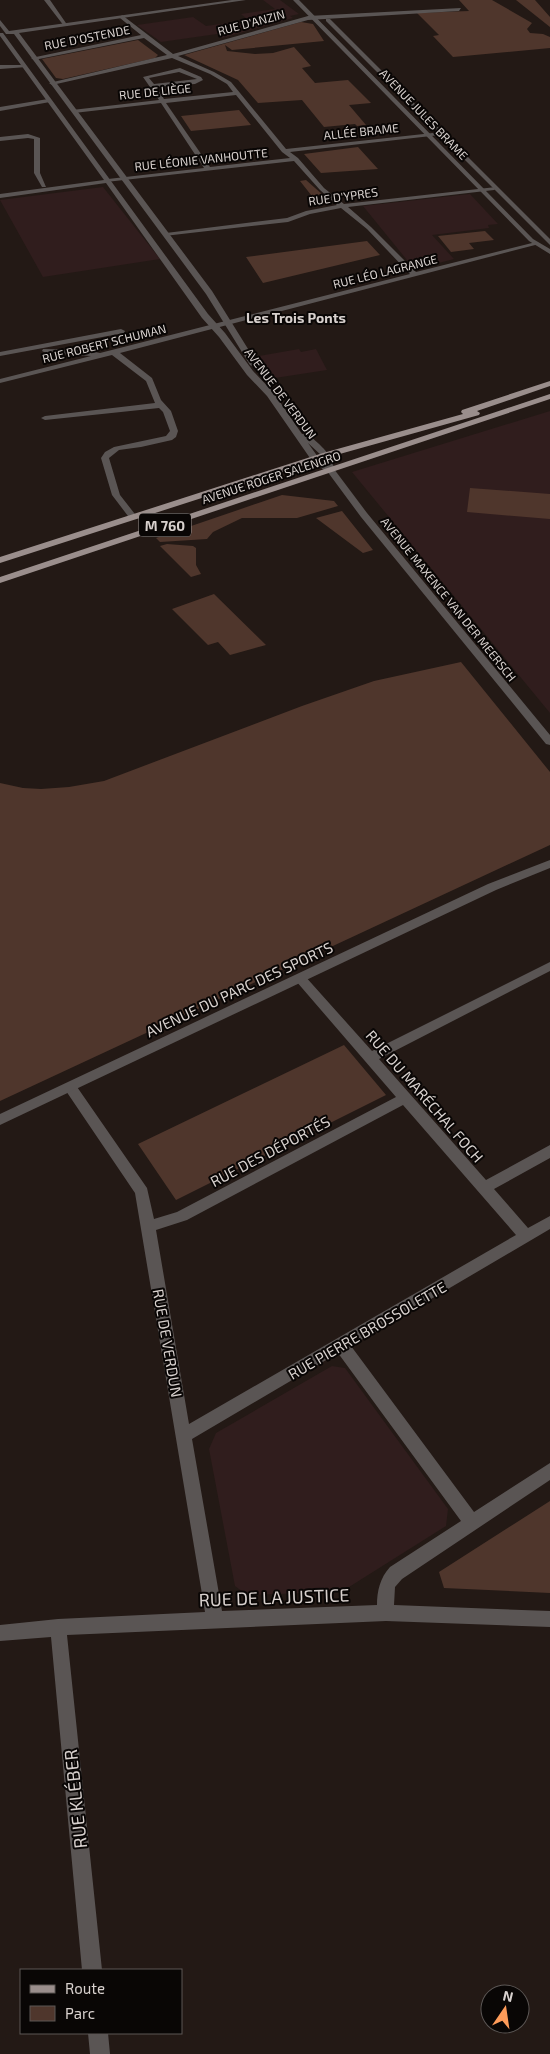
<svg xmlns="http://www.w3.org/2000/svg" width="550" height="2054" font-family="'Exo 2',sans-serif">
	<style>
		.education { fill: #301d1d }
		.green { fill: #4f362c }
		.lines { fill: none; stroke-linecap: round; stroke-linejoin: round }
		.minor { fill: #5a5554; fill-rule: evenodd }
		.tertiary { fill: #5a5554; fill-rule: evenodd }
		.primary { fill: #9a8e8c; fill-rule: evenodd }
		.labels { text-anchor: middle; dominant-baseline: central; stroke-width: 4; stroke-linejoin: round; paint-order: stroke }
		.far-street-label { font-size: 12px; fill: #d8d1ce; stroke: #090605 }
		.far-neighbourhood-label { font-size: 14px; font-weight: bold; fill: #d8d1ce; stroke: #090605 }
		.shield { fill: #090605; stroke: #9a9492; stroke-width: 1 }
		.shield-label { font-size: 14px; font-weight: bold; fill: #d8d1ce }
		.street-label { font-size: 15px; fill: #d8d1ce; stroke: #090605 }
		.near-street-label { font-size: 18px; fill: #d8d1ce; stroke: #090605 }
	</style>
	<rect width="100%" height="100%" fill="#231915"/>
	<path class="education" d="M263,0H280L299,14L290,16L293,18L222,38L217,34L161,42L137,25L193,17L206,26L248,20L241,14L275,9Z
		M103,187L160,259L43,277L0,200Z
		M470,194L498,224L488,225L489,228L432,235L454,259L427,266L411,265L363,206Z
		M299,349L301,352L316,349L327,370L275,378L259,356Z
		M550,411V713L352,472Z
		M332,1366L345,1368L448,1509L446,1526L349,1587L336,1592L247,1595L235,1586L209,1449L216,1433Z"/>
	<path class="green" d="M459,0H492L532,23L527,29L530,33L543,34L550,37V48L453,57L433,36L439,35L417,13L469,11Z
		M516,0H535L550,17V27Z
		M301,22L313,24L324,41L232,50L225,45L227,51L255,54L273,53L294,47L311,66L302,68L315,83L348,80L371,103L349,105L366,125L357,126L355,124L324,127L302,100L258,103L238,80L184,55Z
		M138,40L158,55L155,58L63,79L56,78L42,59Z
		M239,110L251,125L191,131L181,116Z
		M358,147L378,169L321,173L304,154Z
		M306,180L332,203L319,205L300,181Z
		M485,231L494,240L469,243L474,249L451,252L438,236Z
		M367,241L380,255L263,283L246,257Z
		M470,488L550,494V519L467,512Z
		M282,495L334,501L338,506L297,518H242L213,532L207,539L160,542L156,538Z
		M342,511L373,550L363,553L316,518Z
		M167,544L193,546L196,548V565L201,574L191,577L160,546Z
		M214,594L266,645L230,655L218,642L208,645L172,609Z
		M461,662L550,772V845L0,1101V783L23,788L41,789L69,787L104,781L302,706L374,681Z
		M344,1045L386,1095L176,1200L138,1144Z
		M550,1501V1593L444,1588L439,1572Z"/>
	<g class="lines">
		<path class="minor" d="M44,0H50L68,26H64Z
			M461,8L459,11L308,20L178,56L214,72L231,82L286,149L442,132L440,135L290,152L298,158L324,188L344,204L496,187L497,188L494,190L348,207L371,227L416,272L536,242L539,244L120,353L152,378L161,400L171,411L178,431L176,437L172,440L141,447L119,450L109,458L120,495L138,518L131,520L112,495L101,458L105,452L114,447L166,436L170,431L163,412L159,408L45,420L41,418L45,416L155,403L146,381L112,355L0,383V379L91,356L46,353L42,351L43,349L85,350L100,353L410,274L367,229L341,208L310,214L288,222L164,236V234L166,233L287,218L306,211L337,205L320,190L294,161L106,182L105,181L108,179L204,168L161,103L74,113L72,110L159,100L143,77L180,68L201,77L203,80L195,84L156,87L164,99L233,92L227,84L210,74L172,58L52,85L49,83L167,55L144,38L34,60L31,58L141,35L120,18L122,15L173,54L308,16ZM179,72L197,79L154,84L149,78ZM236,95L282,152L290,158L210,167L166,103Z
			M0,65H24L27,67L0,69Z
			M48,99L50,102L0,111V107Z
			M28,134L40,138V173L46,187H42L34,173V139L28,138L0,141V137Z
			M121,329L125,331L124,333L0,356V352Z
			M328,469H334L367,513L550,735V745L546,744L361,517L327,471Z
			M550,962V971L379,1059L486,1180L550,1145V1158L494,1189L528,1228L550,1216V1229L351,1346L474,1512L550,1463V1480L402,1579L395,1587L394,1605L550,1611V1627L386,1621L67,1635L102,1970H82L51,1637L0,1641V1625L58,1619L205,1612L135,1193L64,1088L65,1084L70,1083L75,1084L147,1188L154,1219L177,1212L396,1097L296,981L294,978L296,975H304L372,1051ZM403,1105L516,1235L189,1424L156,1230L187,1220ZM338,1353L461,1521L390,1567C380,1578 377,1591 377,1605L222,1611L192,1439Z
			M88,2033H108L110,2054H90Z"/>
		<path class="tertiary" d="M232,0H246L19,33L212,291L258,365L254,367L250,365L206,294L14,34H6L0,26V20L9,31Z
			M293,0H299L533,239L550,249V254L529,241Z
			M326,19H330L550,239V245L326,21Z
			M0,33H3L208,314L225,333L253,371L273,392L302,434H308C321,446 335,456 334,473H328L312,461L267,396L247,375L219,337L202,318L106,183L0,198V194L104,180L0,36ZM308,443L322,456L325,462L318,457Z
			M550,860V868L496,890L0,1125V1114L488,884Z"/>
		<path class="primary" d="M550,381V386L477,411L480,413L479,415L329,457L0,563V557L323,453L463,414L461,412L462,410Z
			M550,394V399L0,583V577Z"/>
	</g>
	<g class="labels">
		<g class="far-street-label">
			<text transform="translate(251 22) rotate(-15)">RUE D'ANZIN</text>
			<text transform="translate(87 37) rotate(-11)">RUE D'OSTENDE</text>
			<text transform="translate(155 91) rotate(-6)">RUE DE LIÈGE</text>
			<text transform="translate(424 114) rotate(46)">AVENUE JULES BRAME</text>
			<text transform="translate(361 131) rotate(-6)">ALLÉE BRAME</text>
			<text transform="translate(201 159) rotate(-6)">RUE LÉONIE VANHOUTTE</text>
			<text transform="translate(343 196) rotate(-8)">RUE D'YPRES</text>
			<text transform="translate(385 271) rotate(-14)">RUE LÉO LAGRANGE</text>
			<text transform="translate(104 343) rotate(-14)">RUE ROBERT SCHUMAN</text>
			<text transform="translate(281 393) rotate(53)">AVENUE DE VERDUN</text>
			<text transform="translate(271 477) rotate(-18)">AVENUE ROGER SALENGRO</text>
			<text transform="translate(449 599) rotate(51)">AVENUE MAXENCE VAN DER MEERSCH</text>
		</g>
		<g class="far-neighbourhood-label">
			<text x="296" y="317">Les Trois Ponts</text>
		</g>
		<rect class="shield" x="139" y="513.5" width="52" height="23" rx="4"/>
		<g class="shield-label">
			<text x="165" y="525">M 760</text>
		</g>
		<g class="street-label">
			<text transform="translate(239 989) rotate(-25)">AVENUE DU PARC DES SPORTS</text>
			<text transform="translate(425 1096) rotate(49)">RUE DU MARÉCHAL FOCH</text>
			<text transform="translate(270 1151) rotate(-28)">RUE DES DÉPORTÉS</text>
			<text transform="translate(367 1330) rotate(-30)">RUE PIERRE BROSSOLETTE</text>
			<text transform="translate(168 1343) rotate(80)">RUE DE VERDUN</text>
		</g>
		<g class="near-street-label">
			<text transform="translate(274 1597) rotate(-2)">RUE DE LA JUSTICE</text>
			<text transform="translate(75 1799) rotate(-96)">RUE KLÉBER</text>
		</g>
	</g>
	<rect x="20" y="1969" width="162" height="65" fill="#090605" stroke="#5c5755"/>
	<rect x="30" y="1985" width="25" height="8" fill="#9a8e8c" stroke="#5c5755"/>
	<text x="65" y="1994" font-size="15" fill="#d8d1ce">Route</text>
	<rect x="30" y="2006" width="25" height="15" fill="#4f362c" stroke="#5c5755"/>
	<text x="65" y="2019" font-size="15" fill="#d8d1ce">Parc</text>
	<g transform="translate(505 2009) rotate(13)"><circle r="24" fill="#090605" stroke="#5c5755"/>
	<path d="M0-4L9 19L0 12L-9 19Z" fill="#fe9b59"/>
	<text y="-8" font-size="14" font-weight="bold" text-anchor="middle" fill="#d8d1ce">N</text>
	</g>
</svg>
